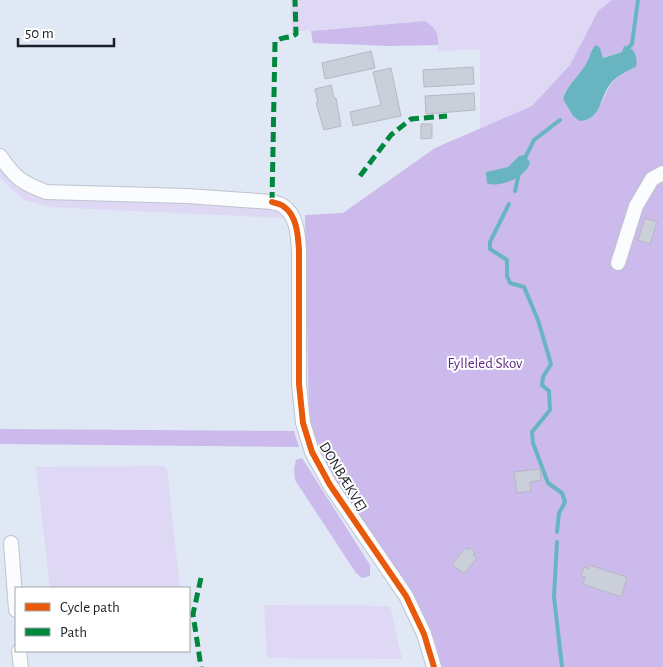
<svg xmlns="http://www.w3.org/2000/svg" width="663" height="667" font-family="'Alegreya Sans',sans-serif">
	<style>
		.green { fill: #ded8f5 }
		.forest { fill: #cbbaeb; fill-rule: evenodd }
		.water { fill: #68b5c1 }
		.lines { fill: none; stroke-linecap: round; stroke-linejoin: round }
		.stream { stroke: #68b5c1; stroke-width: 4 }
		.building { fill: #cbcfd9; stroke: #b5b9c3 }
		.minor-casing { stroke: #bdc4ce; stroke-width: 16 }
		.minor { stroke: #fafcfd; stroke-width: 14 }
		.quiet { stroke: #00873e; stroke-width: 5; stroke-dasharray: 10 5; stroke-linecap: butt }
		.cycleway-casing { stroke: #fff; stroke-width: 9 }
		.cycleway { stroke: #e8590c; stroke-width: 6 }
		.labels { text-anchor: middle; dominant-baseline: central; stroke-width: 4; stroke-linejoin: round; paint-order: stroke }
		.park-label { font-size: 15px; fill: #5b2985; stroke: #fff }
		.street-label { font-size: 15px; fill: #1a2027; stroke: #fff }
	</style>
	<rect width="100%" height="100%" fill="#dfe8f4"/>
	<path class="green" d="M291,0H612L598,11L570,65L532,106L480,129V49L437,51L439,38L425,21L292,32Z
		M0,164C15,185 23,190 48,198L269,206L277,211L284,218L49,207L24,200L0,178Z
		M162,466L167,469L180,588H50L36,467Z
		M264,605L390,606L402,659L267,658Z"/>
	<path class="forest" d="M612,0H663V667H442L434,639L408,587L330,472L309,422L305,215L343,213L435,148L532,106L570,65L598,11ZM592,48H600L602,58L622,52L636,67C614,76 610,84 601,104L573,116L563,99C565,87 576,79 583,70C588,63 590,56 592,48ZM519,156L497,184L487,172L509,167Z
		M425,21C435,28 439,32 438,45L389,46L313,43L311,31Z
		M0,429L294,431L299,447L0,444Z
		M302,458L370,565V576L362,578L356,573L295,480L294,469L296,460Z"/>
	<path class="water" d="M596,45L600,48L603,58L622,52L624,46C635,47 638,58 636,67C626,71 615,77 609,86C599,100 601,119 580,121L573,116L563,99C566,85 581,75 587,62C591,56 590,49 596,45Z
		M524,155L530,162C528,176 499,189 487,183L486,172L508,167L519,156Z"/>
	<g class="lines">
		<path class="stream" d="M626,50L632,44L638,0
			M524,160L534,140L560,120
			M515,191L519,173
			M509,204L490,242V249L507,260V276L510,283L524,287L538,320L551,364L543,377L542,385L549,391L550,410L532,432L533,443L548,483L562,493L565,502L559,513L557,532
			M557,542L554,597L562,667"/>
	</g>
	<path class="building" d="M371,51L375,68L325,79L322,63Z
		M473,67L474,84L424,87L423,70Z
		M391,68L401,116L353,126L350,112L381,105L373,72Z
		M331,85L334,98H336L341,126L324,130L316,103H318L315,89Z
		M474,93L475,110L426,114L425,96Z
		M421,124H432V138L421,139Z
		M645,218L657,222L650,244L638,240Z
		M540,469L541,480L530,482L531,491L517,493L514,472Z
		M470,547L475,552L473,555L477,558L464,574L452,564L465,548L468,550Z
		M589,565L627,577L621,597L583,584L585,577L581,576L584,567L588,569Z"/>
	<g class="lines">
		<defs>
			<path id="minor" d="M0,156C15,178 22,183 46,192L187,196L272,202C275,203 281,204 283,206C297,215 298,235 299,250V384L303,423L312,452L330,485L406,596L424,634L434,667
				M618,263L636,206L652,179L663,173
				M11,543L16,610
				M19,651L21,667"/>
		</defs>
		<use href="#minor" class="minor-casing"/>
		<use href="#minor" class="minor"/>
		<path class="quiet" d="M360,176L391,135L411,119L447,116
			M272,202L275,42C281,36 289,39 296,34L295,0
			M201,578L193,614L201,667"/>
		<defs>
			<path id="cycleway" d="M272,202C275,203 281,204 283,206C297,215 298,235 299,250V384L303,423L312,452L330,485L406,596L424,634L434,667"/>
		</defs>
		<use href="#cycleway" class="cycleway-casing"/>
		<use href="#cycleway" class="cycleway"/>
	</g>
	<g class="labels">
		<g class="park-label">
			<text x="485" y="363">Fylleled Skov</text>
		</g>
		<g class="street-label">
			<text transform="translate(343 477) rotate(59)">DONBÆKVEJ</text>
		</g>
	</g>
	<rect x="15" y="587" width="175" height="65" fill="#ffffff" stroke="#a3a6a9"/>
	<rect x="25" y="603" width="25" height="8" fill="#e8590c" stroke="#a3a6a9"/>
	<text x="60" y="612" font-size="15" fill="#1a2027">Cycle path</text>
	<rect x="25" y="628" width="25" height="8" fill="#00873e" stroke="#a3a6a9"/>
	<text x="60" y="637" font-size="15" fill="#1a2027">Path</text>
	<path d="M18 38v8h96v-8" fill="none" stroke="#1a2027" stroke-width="2.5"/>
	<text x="25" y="38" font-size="15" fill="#1a2027" stroke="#ffffff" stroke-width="4" paint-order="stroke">50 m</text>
</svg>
